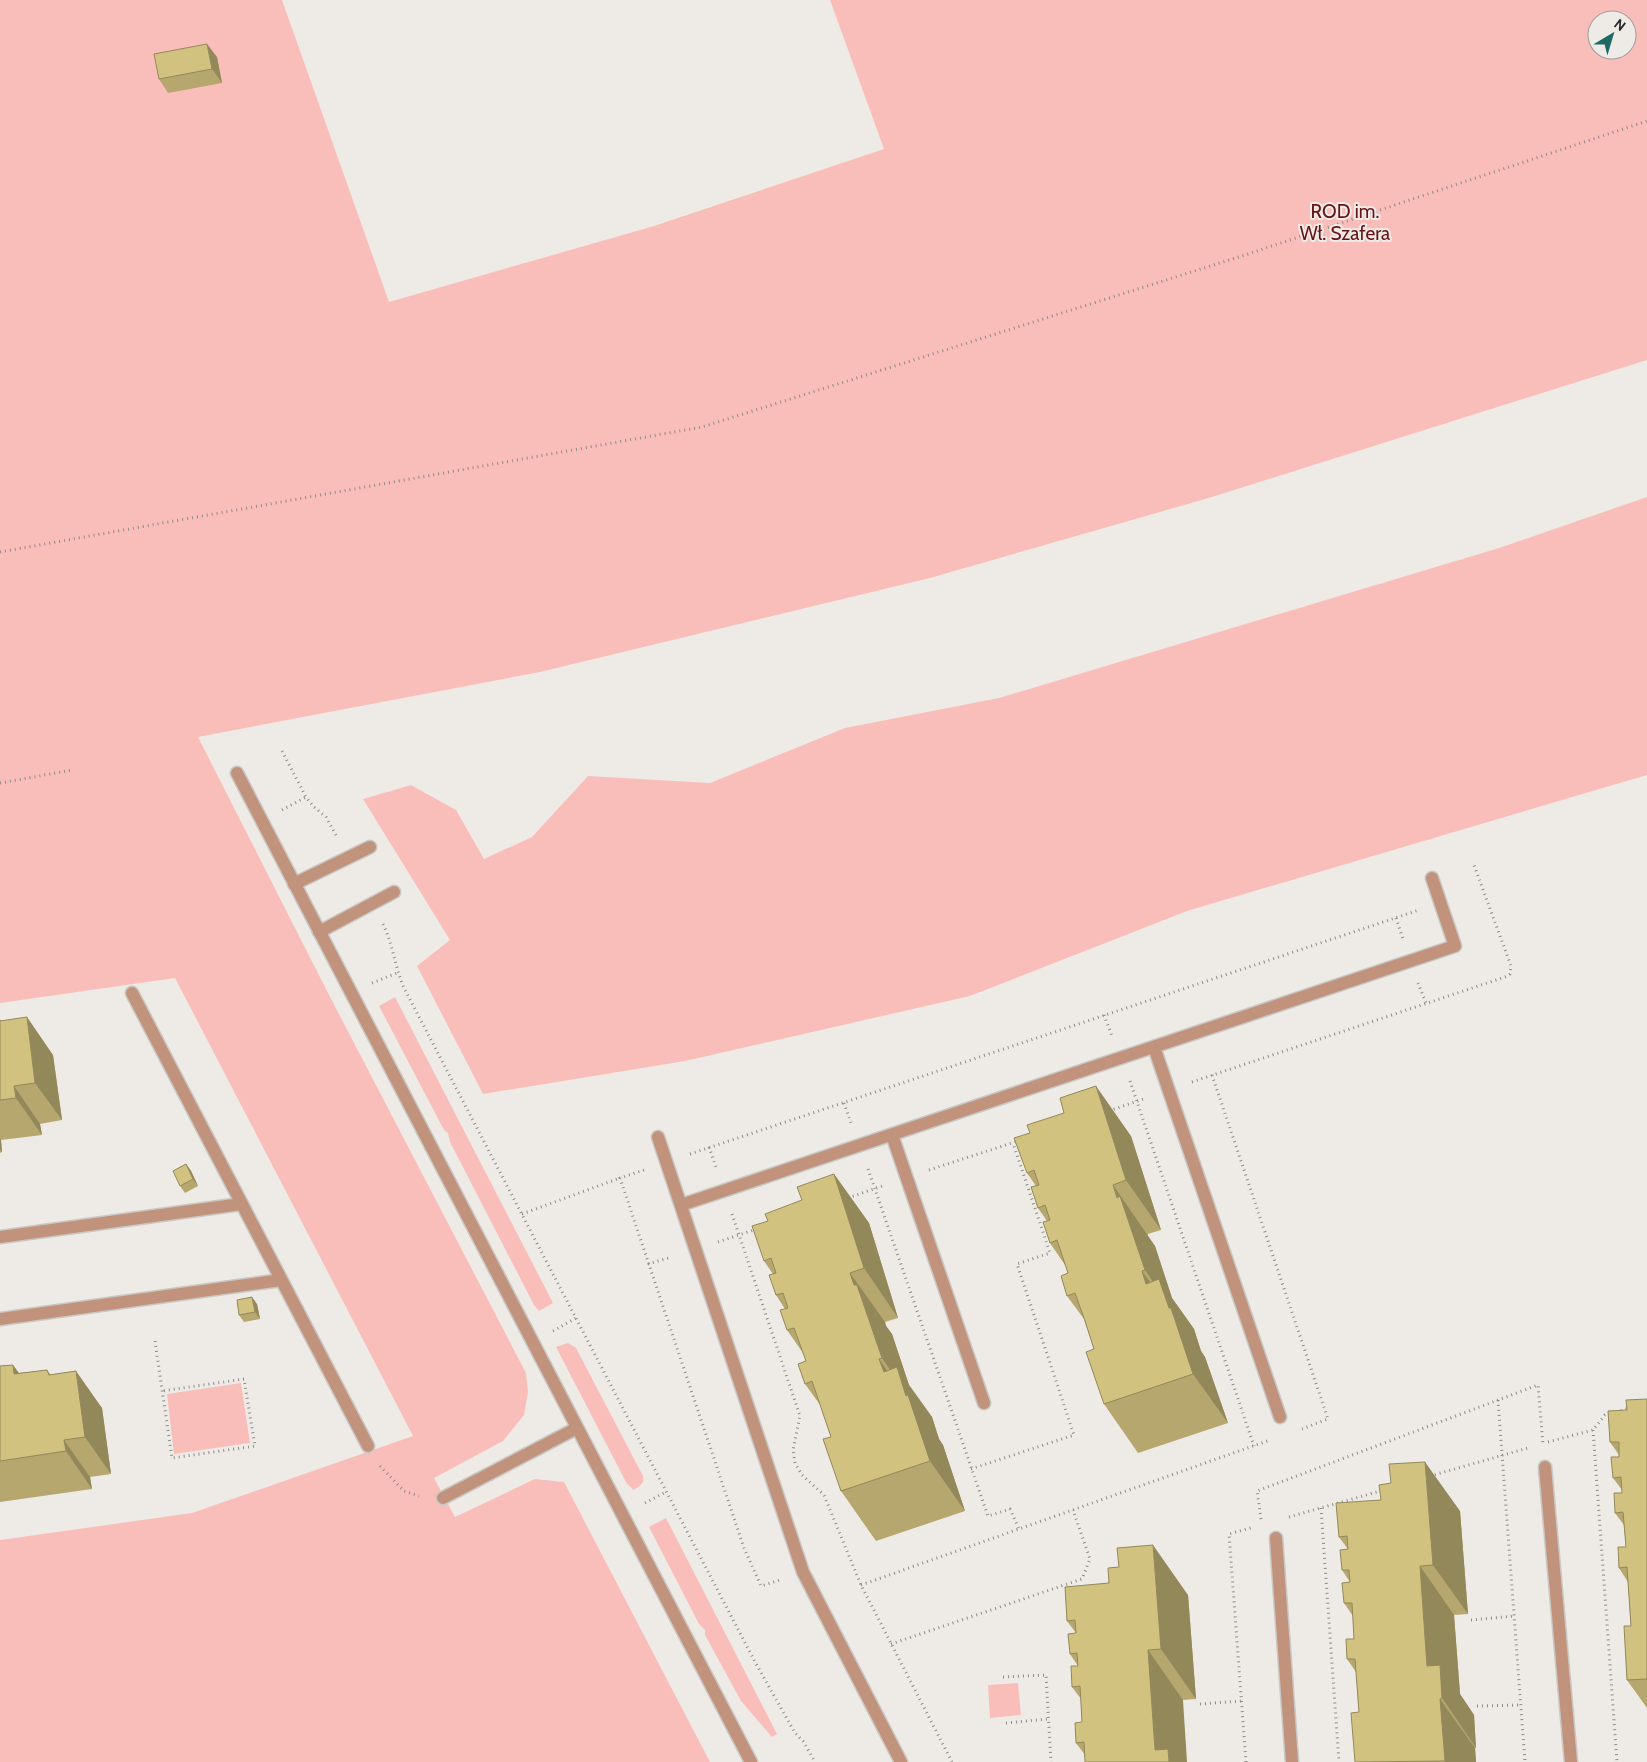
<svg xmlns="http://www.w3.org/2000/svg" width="1647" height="1762" font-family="Cabin,sans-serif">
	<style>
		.green { fill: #fabeba; fill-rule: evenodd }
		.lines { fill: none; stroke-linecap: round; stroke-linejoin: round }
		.service-casing { stroke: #cac8c4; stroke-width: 15 }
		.minor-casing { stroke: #cac8c4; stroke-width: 15 }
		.path { stroke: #8e8c89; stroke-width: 3; stroke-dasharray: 1 4; stroke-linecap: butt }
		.service { stroke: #c2937c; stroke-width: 12 }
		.minor { stroke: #c2937c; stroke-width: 12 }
		.wall { fill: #b5a76e }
		.shaded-wall { fill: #93885a }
		.building { fill: #d2c280; stroke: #93885a }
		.labels { text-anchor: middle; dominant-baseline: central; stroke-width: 4; stroke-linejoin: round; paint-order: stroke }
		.park-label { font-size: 19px; fill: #671317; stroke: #eeebe7 }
	</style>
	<rect width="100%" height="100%" fill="#eeebe7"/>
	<path class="green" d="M0,0H282L389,302L654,226L884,149L830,0H1647V360L1212,497L930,578L540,672L198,737L328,993L526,1373L528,1392L524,1415L503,1441L434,1478L455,1517L535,1479L564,1482L710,1762H0V1540L192,1513L413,1436L175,978L0,1003ZM1597,20H1627V50H1597Z
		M1647,497V775L1187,911L970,996L685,1061L483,1094L417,966L450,940L363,799L411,785L456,810L484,859L532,837L588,776L710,783L845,728L999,698L1499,548Z
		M395,997L553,1303L539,1311L534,1305L450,1142L448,1133L444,1130L379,1006Z
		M568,1343L576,1348L643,1476C645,1483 639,1487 633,1490L631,1487L627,1484L556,1347Z
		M241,1383L250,1443L174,1454L167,1394Z
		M666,1518L777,1734L772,1737L741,1701L705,1635V1630L699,1624L649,1527Z
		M1018,1683L1021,1715L990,1718L988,1685Z"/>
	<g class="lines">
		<defs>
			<path id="service" d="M294,884L370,847
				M319,932L394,892
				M132,993L368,1446
				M1154,1047L1280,1417
				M892,1135L984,1403
				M658,1137L803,1572L901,1762
				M681,1205L1455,946L1432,878
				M0,1237L241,1204
				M0,1319L281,1280
				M1545,1467L1571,1762
				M443,1498L577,1428
				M1276,1538L1292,1762"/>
			<path id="minor" d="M237,773L751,1762"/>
		</defs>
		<use href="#service" class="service-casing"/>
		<use href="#minor" class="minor-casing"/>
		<path class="path" d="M0,552L702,427L1245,255L1647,121
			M282,751L306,797L314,807L326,817L337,837
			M0,783L72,770
			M282,810L306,797
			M1396,918L1403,939
			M383,924C393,945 395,967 404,988L754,1660L795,1733L803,1741L815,1762
			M372,983L397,973
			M1418,983L1426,1003
			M1104,1015L1112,1036
			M1212,1075L1328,1419L1302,1429
			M1130,1081L1254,1446
			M1192,1082L1505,977L1510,974L1511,966L1474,865
			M844,1103L851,1123
			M1109,1111L1146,1098
			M709,1147L716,1167
			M690,1154L1419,910
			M868,1169L988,1516L1010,1509L1019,1529
			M644,1170L620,1178L744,1548L761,1586L780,1580
			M929,1170L1018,1141
			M848,1198L885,1185
			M522,1214L620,1178
			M732,1214L800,1416L793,1450L795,1463L802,1475L824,1495L861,1585L952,1762
			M718,1242L757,1229
			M648,1264L672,1257
			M553,1331L576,1318
			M155,1341L172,1458L255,1446L244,1379L162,1391
			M1498,1400L1525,1762
			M1616,1412L1630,1408
			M1593,1430L1617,1762
			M1548,1442L1593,1430L1605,1415L1610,1414
			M380,1466L404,1491L419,1496
			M971,1469L1074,1435L1017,1264L1050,1253L1013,1143
			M1430,1476L1528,1448
			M645,1503L666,1492
			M1321,1508L1339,1762
			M1289,1517L1384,1490
			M1261,1519L1257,1491L1538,1385L1543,1445
			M861,1585L1270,1440
			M1471,1620L1515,1616
			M891,1644L1082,1579L1090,1559L1073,1510
			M1003,1677L1046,1675L1051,1762
			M1200,1704L1242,1701
			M1477,1706L1521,1705
			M1006,1723L1048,1719
			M1246,1762L1229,1534L1254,1527"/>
		<use href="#service" class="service"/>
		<use href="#minor" class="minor"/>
	</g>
	<path class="wall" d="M217,57L222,83L168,93L159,79Z
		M0,1019L1,1021L53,1055L62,1120L40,1124L42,1135L1,1140L2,1152L0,1153Z
		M1131,1136L1161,1230L1148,1234V1237L1155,1246L1172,1298L1194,1329L1201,1351L1205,1357L1228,1423L1138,1453L1104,1404L1094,1349L1084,1319L1067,1296L1068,1273L1065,1265L1050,1243L1047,1221L1038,1208L1036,1186L1027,1173Z
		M186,1164L191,1171L198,1186L185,1193L180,1186Z
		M834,1174L869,1223L898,1318L885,1322L886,1326L892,1334L909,1385L932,1417L939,1439L943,1445L965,1511L876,1541L841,1491L831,1437L821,1406L805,1384L806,1361L803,1353L787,1330L785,1309L776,1295L773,1274L764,1261L768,1221L802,1200Z
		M257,1304L260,1319L244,1322L239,1315Z
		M13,1365L19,1373L47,1370L51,1375L102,1408L111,1474L90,1477L92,1489L0,1502V1366Z
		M1647,1399V1708L1627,1680L1631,1626L1628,1582L1619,1568L1626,1547L1624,1525L1615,1513L1622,1493V1490L1613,1478L1619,1455L1610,1442L1627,1410Z
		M1460,1511L1468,1614L1454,1615L1460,1694L1474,1715L1476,1748H1475L1476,1762H1355L1359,1712L1356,1672L1347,1659L1354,1639L1353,1616L1344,1603L1350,1582L1342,1570L1348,1549L1339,1537Z
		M1109,1583L1188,1595L1196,1699L1183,1700L1085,1755L1076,1743L1082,1722L1081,1699L1072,1687L1078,1666L1070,1654L1076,1633L1067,1621Z"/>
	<path class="shaded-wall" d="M207,44L217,57L222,83L212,69Z
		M27,1017L53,1055L62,1120L35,1083Z
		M14,1086L40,1124L42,1135L16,1098Z
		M1096,1086L1131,1136L1161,1230L1126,1180Z
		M0,1139L1,1140L2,1152L0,1149Z
		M186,1164L191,1171L198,1186L193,1179Z
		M834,1174L869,1223L898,1318L864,1268Z
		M1113,1185L1155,1246L1172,1298L1194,1329L1201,1351L1205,1357L1228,1423L1193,1374L1146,1284L1142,1271L1174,1316L1169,1308L1166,1301L1145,1270Z
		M850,1273L885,1322L886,1326L892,1334L909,1385L932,1417L939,1439L943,1445L965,1511L930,1461L884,1372L879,1359L912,1406L906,1396L904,1390L882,1358L854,1285Z
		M252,1297L257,1304L260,1319L255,1312Z
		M13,1365L39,1402L14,1374Z
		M76,1371L102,1408L111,1474L85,1437Z
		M64,1440L90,1477L92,1489L66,1451Z
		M1425,1462L1460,1511L1468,1614L1433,1565Z
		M1153,1545L1188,1595L1196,1699L1161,1649Z
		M1420,1566L1454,1615L1460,1694L1474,1715L1476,1748L1442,1698L1427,1666Z
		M1148,1650L1183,1700L1187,1762H1163L1155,1750Z
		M1440,1699L1475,1748L1476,1762H1445V1761Z"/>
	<path class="building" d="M207,44L212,69L159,79L154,54Z
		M27,1017L35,1083L14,1086L16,1098L0,1100V1021Z
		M1096,1086L1126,1180L1113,1185L1117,1198L1120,1196L1145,1270L1142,1271L1146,1284L1159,1279L1169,1308H1171L1193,1374L1104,1404L1086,1352L1094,1349L1085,1321L1075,1293L1067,1296L1061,1276L1068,1273L1057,1240L1050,1243L1043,1222L1050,1220L1045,1205L1038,1208L1031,1187L1039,1185L1034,1170L1027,1173L1014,1138L1030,1133L1027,1125L1064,1113L1060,1098Z
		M186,1164L193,1179L180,1186L173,1171Z
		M834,1174L864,1268L850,1273L854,1285H857L882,1358L879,1359L884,1372L897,1367L906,1396L908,1395L930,1461L841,1491L823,1439L831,1437L812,1381L805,1384L798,1364L806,1361L794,1328L787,1330L780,1310L788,1308L783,1293L776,1295L769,1275L776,1273L771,1258L764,1261L752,1226L768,1221L765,1214L802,1200L797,1187Z
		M252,1297L255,1312L239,1315L237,1300Z
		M13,1365L14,1374L47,1370L49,1375L76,1371L85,1437L64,1440L66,1451L0,1461V1366Z
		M1647,1399V1679L1627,1680L1624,1626H1631L1627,1567L1619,1568L1618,1547H1626L1623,1512L1615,1513L1614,1493H1622L1621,1477L1613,1478L1611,1457H1619V1442H1610L1608,1411L1627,1410L1626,1400Z
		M1425,1462L1433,1565L1420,1566L1427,1666L1440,1665L1442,1698L1440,1699L1445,1761L1355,1762L1351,1713L1359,1712L1355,1659H1347L1346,1639H1354L1352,1603H1344L1342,1583L1350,1582L1349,1570H1342L1340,1550L1348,1549L1347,1536L1339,1537L1336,1503L1381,1500L1379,1485L1391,1483L1389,1464Z
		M1153,1545L1161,1649L1148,1650L1155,1750L1168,1749L1169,1762H1085L1084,1742L1076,1743L1075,1723L1082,1722L1080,1686L1072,1687L1071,1666H1078L1077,1653L1070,1654L1068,1634L1076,1633L1075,1620L1067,1621L1065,1587L1109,1583L1108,1568L1119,1567L1117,1548Z"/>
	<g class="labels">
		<g class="park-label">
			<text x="1345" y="211">ROD im.<tspan x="1345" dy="22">Wł. Szafera</tspan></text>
		</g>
	</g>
	<g transform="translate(1612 35) rotate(38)"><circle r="24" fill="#eeebe7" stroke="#9f9d9a"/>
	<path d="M0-4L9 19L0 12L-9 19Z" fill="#1d6966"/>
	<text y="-8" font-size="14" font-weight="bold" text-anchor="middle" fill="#282726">N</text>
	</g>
</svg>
